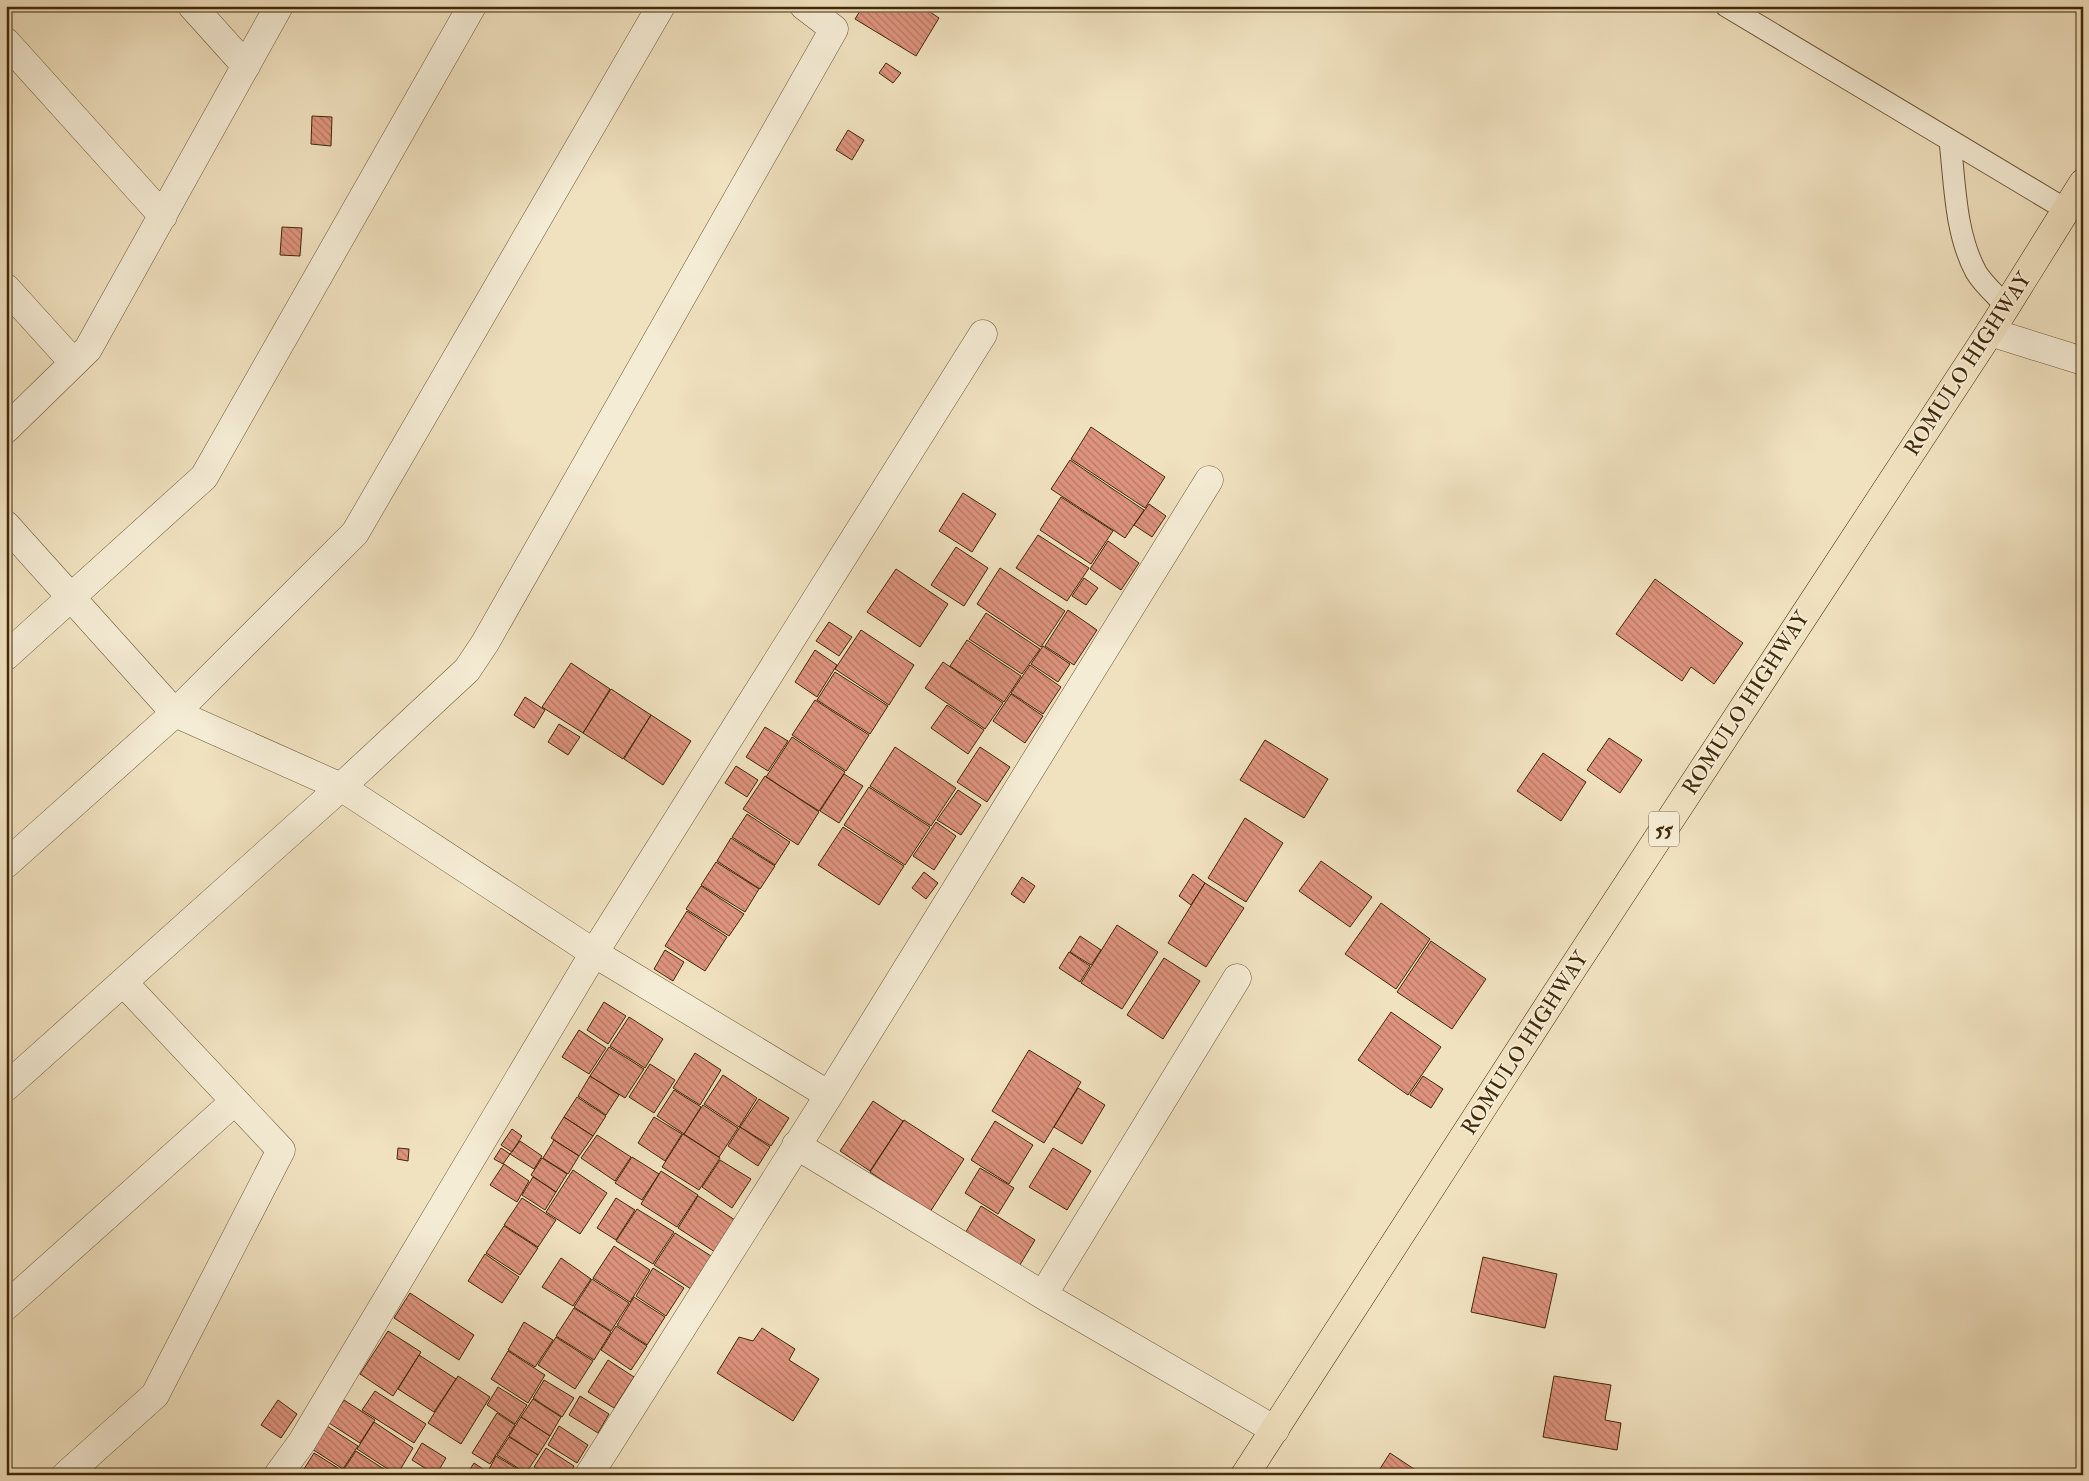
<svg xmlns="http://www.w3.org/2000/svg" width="2089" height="1481" font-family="'IM FELL Double Pica',serif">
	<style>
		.building { fill: url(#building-back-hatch); stroke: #412908 }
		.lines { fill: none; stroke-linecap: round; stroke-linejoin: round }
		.service-casing { stroke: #6d5736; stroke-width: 23 }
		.minor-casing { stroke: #6d5736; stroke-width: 29 }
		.trunk-casing { stroke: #412908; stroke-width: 29 }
		.service { stroke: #f5ecd5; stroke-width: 21 }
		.minor { stroke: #f5ecd5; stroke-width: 28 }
		.trunk { stroke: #f0e1bf; stroke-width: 28 }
		.labels { text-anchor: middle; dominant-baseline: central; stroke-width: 4; stroke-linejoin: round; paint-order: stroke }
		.shield { fill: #f5ecd5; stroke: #776446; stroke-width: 1 }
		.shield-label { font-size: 20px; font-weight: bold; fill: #412908 }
		.street-label { font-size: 21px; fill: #412908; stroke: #f5ecd5 }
	</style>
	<defs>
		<pattern id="building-back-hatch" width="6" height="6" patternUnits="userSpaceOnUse" patternTransform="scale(1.25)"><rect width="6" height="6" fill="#de937e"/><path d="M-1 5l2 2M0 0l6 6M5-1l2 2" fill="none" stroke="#b67865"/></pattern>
	</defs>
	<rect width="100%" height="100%" fill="#f0e1bf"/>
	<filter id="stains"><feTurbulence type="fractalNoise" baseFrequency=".004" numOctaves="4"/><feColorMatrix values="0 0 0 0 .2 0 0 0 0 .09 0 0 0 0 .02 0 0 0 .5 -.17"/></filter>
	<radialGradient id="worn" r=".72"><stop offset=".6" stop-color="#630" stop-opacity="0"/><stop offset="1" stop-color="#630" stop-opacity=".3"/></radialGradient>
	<path class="building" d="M863,6H921L939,18L916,56L855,19Z
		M886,63L901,73L893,83L879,73Z
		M312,116L332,117L331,146L311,144Z
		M848,130L864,140L852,160L836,150Z
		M282,227L302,228L300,256L280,255Z
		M1091,427L1165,477L1145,508L1071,459Z
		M1070,460L1144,510L1125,538L1051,489Z
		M963,493L996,514L972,552L939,531Z
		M1061,497L1113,531L1091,564L1040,530Z
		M2081,501H2083V536L2078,535Z
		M1149,504L1166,516L1152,537L1134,525Z
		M1038,535L1089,568L1067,601L1016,568Z
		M1108,541L1139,563L1121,590L1090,569Z
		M956,547L988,568L964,606L931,585Z
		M1000,568L1065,611L1041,647L977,604Z
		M896,569L948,604L920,647L867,612Z
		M1084,578L1098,588L1086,605L1072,596Z
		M1655,579L1743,643L1714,684L1691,667L1682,681L1616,634Z
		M1068,610L1097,630L1074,665L1045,646Z
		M986,613L1040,649L1022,674L969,639Z
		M829,622L852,637L839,656L816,641Z
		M861,630L914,665L889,705L835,669Z
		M967,640L1021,676L1004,702L950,666Z
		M1043,646L1070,664L1058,682L1031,664Z
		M815,650L837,665L817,697L795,682Z
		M943,662L1003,703L985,729L925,688Z
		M571,663L610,689L583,733L542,707Z
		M1030,665L1061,687L1043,714L1011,693Z
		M835,672L888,706L870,734L817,700Z
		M611,689L651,715L623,759L583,733Z
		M1011,694L1043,716L1025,743L993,721Z
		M525,697L545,710L534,728L514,715Z
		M815,700L869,735L846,771L792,735Z
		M947,705L984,730L968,754L931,728Z
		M651,715L691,741L663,785L624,759Z
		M559,724L580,737L568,755L548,742Z
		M765,727L788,741L768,771L746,757Z
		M792,737L845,772L819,811L766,777Z
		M1609,738L1642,760L1620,793L1587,770Z
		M1265,740L1328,779L1304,818L1240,780Z
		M895,747L956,788L931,826L870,786Z
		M980,747L1010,767L987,802L957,782Z
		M1543,753L1586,782L1561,821L1517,791Z
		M736,766L758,780L747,797L725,783Z
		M844,774L863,786L839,823L820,811Z
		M765,776L819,812L798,845L743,809Z
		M869,787L930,827L905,865L844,825Z
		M958,790L981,805L961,835L937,820Z
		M747,814L790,842L775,865L732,837Z
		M1245,818L1283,843L1246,902L1208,878Z
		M936,822L956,836L934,870L913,856Z
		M843,827L904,866L879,905L818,865Z
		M731,838L775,866L760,889L717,861Z
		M1321,861L1372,897L1350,927L1299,891Z
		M716,862L759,889L745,912L701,885Z
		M924,872L938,883L926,899L912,888Z
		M1193,874L1205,883L1191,905L1179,896Z
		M1022,877L1035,886L1024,903L1011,894Z
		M1205,883L1244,908L1206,967L1168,943Z
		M701,886L744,914L729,936L686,909Z
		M1381,903L1430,939L1396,989L1345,954Z
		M687,911L727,937L705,971L665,946Z
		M1117,925L1158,952L1122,1009L1081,983Z
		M1080,936L1101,950L1091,965L1070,952Z
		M1431,941L1486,979L1452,1029L1397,992Z
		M665,950L684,962L673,981L654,969Z
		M1069,952L1090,966L1080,982L1059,968Z
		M1164,958L1200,981L1163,1039L1127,1015Z
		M604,1002L626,1016L608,1044L587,1030Z
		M1391,1012L1441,1047L1408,1095L1358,1060Z
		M629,1017L663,1039L645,1068L610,1046Z
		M579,1030L606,1048L589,1074L562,1057Z
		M609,1047L644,1069L625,1098L590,1076Z
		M1029,1050L1081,1082L1044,1143L992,1111Z
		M695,1053L721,1070L700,1105L673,1088Z
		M650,1064L675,1080L654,1113L629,1097Z
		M723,1075L757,1098L739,1127L704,1104Z
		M590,1076L619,1095L606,1115L578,1096Z
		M1423,1076L1443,1089L1431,1108L1410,1095Z
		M1078,1088L1105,1105L1082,1144L1054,1127Z
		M674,1090L701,1107L684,1134L657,1116Z
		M577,1097L606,1116L593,1136L564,1117Z
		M759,1099L789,1118L771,1146L740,1127Z
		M873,1101L903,1121L870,1171L840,1151Z
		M703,1105L738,1128L719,1157L684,1134Z
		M564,1117L593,1136L579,1156L551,1138Z
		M654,1117L682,1134L665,1161L638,1143Z
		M904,1120L964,1159L930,1212L870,1172Z
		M995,1121L1033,1145L1009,1184L971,1160Z
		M740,1127L770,1147L758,1166L728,1146Z
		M512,1129L522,1136L512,1152L501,1145Z
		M683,1134L720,1158L699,1190L662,1167Z
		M597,1135L631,1157L615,1181L581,1158Z
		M554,1140L579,1156L568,1174L543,1158Z
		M520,1141L542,1156L534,1169L510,1154Z
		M398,1148L409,1149L408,1161L397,1159Z
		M501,1148L510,1154L503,1164L494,1159Z
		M1053,1148L1091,1171L1067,1210L1029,1187Z
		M632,1157L659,1174L642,1200L615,1183Z
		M542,1158L567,1174L556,1192L531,1175Z
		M720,1160L751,1179L732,1208L702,1187Z
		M504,1164L529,1181L517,1202L490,1185Z
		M980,1168L1014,1188L998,1214L965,1193Z
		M573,1170L607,1193L580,1234L546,1212Z
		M661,1171L698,1195L677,1227L641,1204Z
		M533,1177L556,1192L545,1210L522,1195Z
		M698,1196L735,1220L715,1252L678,1228Z
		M522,1198L556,1220L538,1247L504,1225Z
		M616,1198L635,1210L616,1240L597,1228Z
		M981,1206L1035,1240L1018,1268L964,1235Z
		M637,1209L674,1232L653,1264L616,1241Z
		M504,1226L538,1248L520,1275L486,1253Z
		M675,1233L711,1256L691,1289L654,1265Z
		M614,1246L650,1270L630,1302L593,1278Z
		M485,1254L519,1277L502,1303L468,1281Z
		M1483,1257L1557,1274L1545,1328L1471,1312Z
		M561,1258L591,1279L573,1306L542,1287Z
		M653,1268L684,1288L666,1316L636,1296Z
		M592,1279L629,1303L611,1331L574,1307Z
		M410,1293L474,1335L459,1360L394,1318Z
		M634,1297L665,1317L647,1345L617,1325Z
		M574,1308L611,1332L594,1360L556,1336Z
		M524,1322L553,1340L535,1367L508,1350Z
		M616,1326L647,1346L631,1370L601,1350Z
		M762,1328L795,1349L789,1360L819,1379L793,1421L717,1373L739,1337L753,1341Z
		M388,1331L421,1352L393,1396L360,1374Z
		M556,1337L593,1361L575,1389L538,1365Z
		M508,1351L545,1375L528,1403L491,1379Z
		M419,1355L456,1379L434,1412L398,1389Z
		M608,1360L634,1377L614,1408L588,1392Z
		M458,1376L490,1397L461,1444L428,1423Z
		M1554,1376L1611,1385L1605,1420L1621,1423L1617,1450L1543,1437Z
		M544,1380L574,1398L562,1417L533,1398Z
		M498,1387L527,1405L515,1424L487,1405Z
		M375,1391L426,1424L414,1443L362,1410Z
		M580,1396L609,1414L598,1433L569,1415Z
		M533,1399L561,1417L550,1436L521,1417Z
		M278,1400L297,1414L281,1438L261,1425Z
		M344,1400L375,1420L360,1443L329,1423Z
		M497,1413L515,1425L490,1464L472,1453Z
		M521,1417L550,1436L538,1455L509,1436Z
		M374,1422L413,1448L397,1475L357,1449Z
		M327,1426L358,1446L343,1469L312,1449Z
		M559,1426L588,1445L577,1463L548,1445Z
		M509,1437L538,1455L526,1473L497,1455Z
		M422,1443L446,1458L436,1475L412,1460Z
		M546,1448L574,1466L569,1475H547L534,1467Z
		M356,1451L393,1475H340Z
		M314,1453L338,1468L334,1475H311L304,1469Z
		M1390,1453L1423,1475H1376Z
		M496,1456L526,1474L486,1475Z
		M474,1463L486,1471L484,1475L467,1474Z"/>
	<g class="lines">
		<defs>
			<path id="service" d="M1726,6L2065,209
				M1950,141C1955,184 1955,233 1976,272C1983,284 1997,296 2006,306"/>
			<path id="minor" d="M192,6L246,66
				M6,42L163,216
				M6,288L74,363
				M1990,332L2083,361
				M6,429L88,349L279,6
				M6,525L175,713L341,787L594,953L829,1095
				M6,656L204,477L472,6
				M6,864L175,713L355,533L661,6
				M6,1087L341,787L467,670L485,643L834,29L804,6
				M796,1145L1043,1295L1275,1430
				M1043,1295L1237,978
				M6,1306L235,1101
				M66,1475L155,1395L281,1150L123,982
				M278,1475L302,1442L594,953L983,334
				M589,1475L829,1095L1209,480"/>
			<path id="trunk" d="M1245,1475L1567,977L1990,332L2083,183"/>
		</defs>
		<use href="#service" class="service-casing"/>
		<use href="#minor" class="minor-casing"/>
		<use href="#trunk" class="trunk-casing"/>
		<use href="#service" class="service"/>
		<use href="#minor" class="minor"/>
		<use href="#trunk" class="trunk"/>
	</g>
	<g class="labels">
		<rect class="shield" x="1649" y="811.5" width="30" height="35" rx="4"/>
		<g class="shield-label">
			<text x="1664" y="829">55</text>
		</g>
		<g class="street-label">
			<text transform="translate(1968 364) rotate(-57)">ROMULO HIGHWAY</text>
			<text transform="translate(1746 703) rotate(-57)">ROMULO HIGHWAY</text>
			<text transform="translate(1525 1043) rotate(-57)">ROMULO HIGHWAY</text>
		</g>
	</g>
	<rect width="2089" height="1481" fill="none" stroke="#f0e1bf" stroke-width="25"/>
	<rect x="8" y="8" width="2074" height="1466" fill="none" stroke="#412908" stroke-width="2.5"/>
	<rect x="12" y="12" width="2064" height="1456" fill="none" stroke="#412908"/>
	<rect width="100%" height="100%" filter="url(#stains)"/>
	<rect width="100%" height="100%" fill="url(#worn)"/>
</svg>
